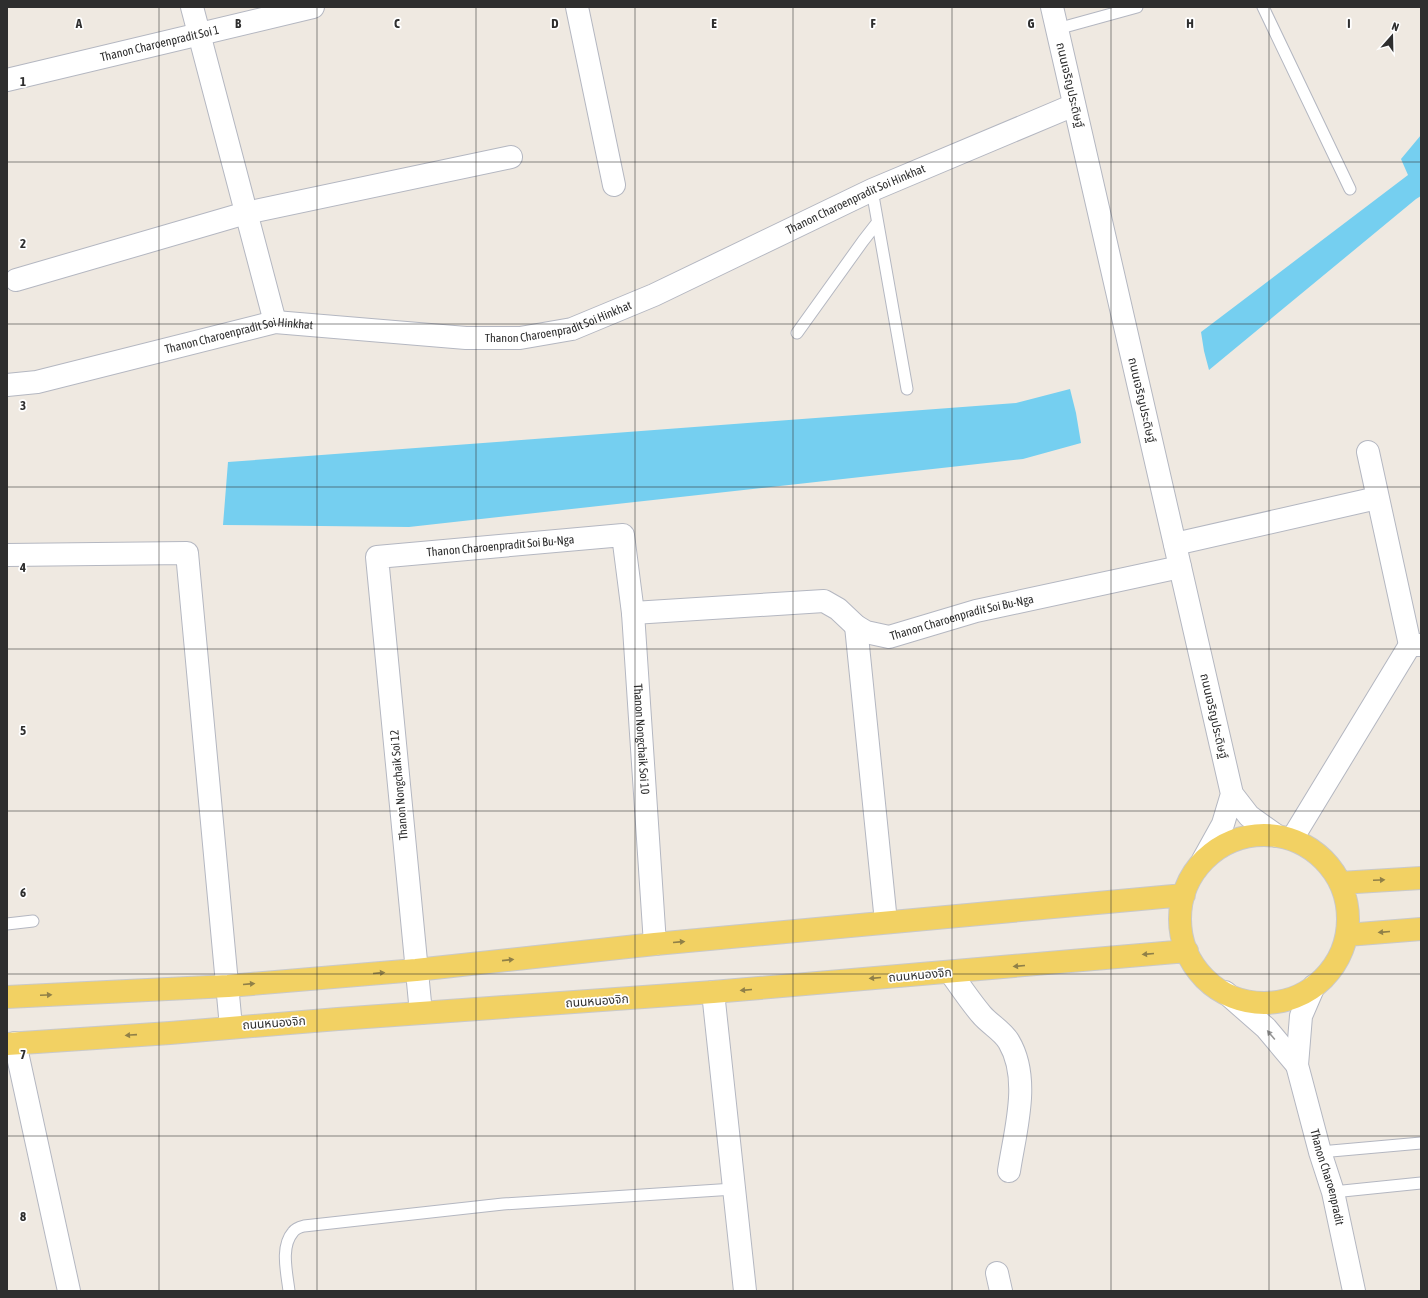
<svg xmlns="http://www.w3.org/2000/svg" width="1428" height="1298" font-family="'Asap Condensed','Noto Sans Thai',sans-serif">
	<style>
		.water { fill: #75cff0 }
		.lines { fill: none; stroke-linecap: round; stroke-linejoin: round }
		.service-casing { stroke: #b4b7c1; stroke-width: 13 }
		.minor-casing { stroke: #b4b7c1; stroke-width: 24 }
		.tertiary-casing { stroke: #b4b7c1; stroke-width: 24 }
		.secondary-casing { stroke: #b4b7c1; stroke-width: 24 }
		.primary-casing { stroke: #c9c9c9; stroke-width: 24 }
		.service { stroke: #fff; stroke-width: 11 }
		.minor { stroke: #fff; stroke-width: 22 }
		.tertiary { stroke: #fff; stroke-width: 22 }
		.secondary { stroke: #fff; stroke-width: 22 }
		.primary { stroke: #f2d163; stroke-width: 22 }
		.oneway { fill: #908048 }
		.oneway2 { fill: #969696 }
		.grid { fill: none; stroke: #2e2e2e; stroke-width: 1; stroke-opacity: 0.55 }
		.labels { text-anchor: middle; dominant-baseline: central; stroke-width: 3.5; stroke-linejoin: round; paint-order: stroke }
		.street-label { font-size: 12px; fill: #2e2e2e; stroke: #fff }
		.grid-label { font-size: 13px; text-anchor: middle; font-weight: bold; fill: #2e2e2e; stroke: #fff; stroke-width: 3.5; stroke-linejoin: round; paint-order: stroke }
	</style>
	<rect width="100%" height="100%" fill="#efe9e1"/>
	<path class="water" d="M1421,135V196L1416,199L1209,370L1204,351L1201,332L1408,175L1401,159Z
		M1070,389L1076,413L1081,443L1023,459L409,527L223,525L228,462L1016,403Z"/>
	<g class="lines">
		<defs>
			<path id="service" d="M1263,7L1350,189
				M1057,29L1137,7
				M872,190L907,389
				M797,333L863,241L877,223
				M7,924L33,921
				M1320,1152L1421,1143
				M1333,1192L1421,1183
				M289,1291C287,1273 280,1247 293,1232C295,1229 300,1227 304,1226L503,1204L734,1189"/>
			<g id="minor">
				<path d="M192,7L275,322"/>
				<path d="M577,7L614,185"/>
				<path id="s1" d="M7,80L313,7"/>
				<path d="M16,280L246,213L511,157"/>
				<path id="s2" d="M7,385L37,382L275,322L466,338H520L572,329L654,295L872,190L1074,105"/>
				<path d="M1368,452L1410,645H1421"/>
				<path d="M1175,544L1377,498"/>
				<path d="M7,555L187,553L231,1027"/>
				<path id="s3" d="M633,613L824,601L838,609L856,626L866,632L889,637L976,611L1180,567"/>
				<path d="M856,626L886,922"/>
				<path d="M1292,839L1410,645"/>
				<path d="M950,972C960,986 970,1001 981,1014C989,1024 1003,1031 1009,1042C1031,1079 1015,1131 1009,1171"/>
				<path d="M713,992L745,1291"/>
				<path id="s4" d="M421,1013L377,557L623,535L633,613L655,944"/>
				<path d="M15,1043L69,1291"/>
				<path d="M997,1273L1001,1291"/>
			</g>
			<g id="tertiary">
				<path id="s5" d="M1314,986L1301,1016L1297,1065L1320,1152L1333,1192L1354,1291"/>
				<path d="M1225,992L1266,1028L1297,1065"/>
			</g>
			<path id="secondary" d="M1052,7L1232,794L1249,816L1277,836
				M1203,860L1223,824L1232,794"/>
			<path id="primary" d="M1180 919a84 84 0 1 1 168 0a84 84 0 1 1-168 0Z
				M1340,883L1421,878
				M1347,935L1421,929
				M7,997L228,986L416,970L655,944L1184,895
				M7,1044L170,1033L338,1019L713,992L1187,951"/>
		</defs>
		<use href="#service" class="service-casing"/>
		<use href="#minor" class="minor-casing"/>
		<use href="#tertiary" class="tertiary-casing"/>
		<use href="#secondary" class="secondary-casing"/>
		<use href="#primary" class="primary-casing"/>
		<use href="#service" class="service"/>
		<use href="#minor" class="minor"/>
		<use href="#tertiary" class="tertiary"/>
		<use href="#secondary" class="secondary"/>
		<use href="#primary" class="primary"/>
	</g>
	<defs><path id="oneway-solid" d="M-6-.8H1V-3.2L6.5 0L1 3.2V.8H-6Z"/></defs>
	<g class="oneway">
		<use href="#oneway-solid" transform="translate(1379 880) rotate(-3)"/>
		<use href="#oneway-solid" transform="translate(1384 932) rotate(175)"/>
		<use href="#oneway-solid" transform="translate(679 942) rotate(-5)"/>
		<use href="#oneway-solid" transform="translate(1148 954) rotate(175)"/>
		<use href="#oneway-solid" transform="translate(508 960) rotate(-6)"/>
		<use href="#oneway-solid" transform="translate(1019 966) rotate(175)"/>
		<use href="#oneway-solid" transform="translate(379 973) rotate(-5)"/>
		<use href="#oneway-solid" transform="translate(875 978) rotate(175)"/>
		<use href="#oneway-solid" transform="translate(249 984) rotate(-5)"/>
		<use href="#oneway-solid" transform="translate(746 990) rotate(175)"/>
		<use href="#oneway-solid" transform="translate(46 995) rotate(-3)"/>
		<use href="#oneway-solid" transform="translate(131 1035) rotate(176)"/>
	</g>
	<use class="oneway2" href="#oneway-solid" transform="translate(1271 1035) rotate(-130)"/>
	<path class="grid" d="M159,7V1291M317,7V1291M476,7V1291M635,7V1291M793,7V1291M952,7V1291M1111,7V1291M1269,7V1291M7,162H1421M7,324H1421M7,487H1421M7,649H1421M7,811H1421M7,974H1421M7,1136H1421"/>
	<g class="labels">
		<g class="street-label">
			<text stroke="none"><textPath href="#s1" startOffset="157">Thanon Charoenpradit Soi 1</textPath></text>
			<text transform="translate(1070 85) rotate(77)">ถนนเจริญประดิษฐ์</text>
			<text stroke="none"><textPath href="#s2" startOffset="886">Thanon Charoenpradit Soi Hinkhat</textPath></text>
			<text stroke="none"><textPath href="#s2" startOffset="562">Thanon Charoenpradit Soi Hinkhat</textPath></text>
			<text stroke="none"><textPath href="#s2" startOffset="238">Thanon Charoenpradit Soi Hinkhat</textPath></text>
			<text transform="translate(1142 400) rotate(77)">ถนนเจริญประดิษฐ์</text>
			<text stroke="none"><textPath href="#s4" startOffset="582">Thanon Charoenpradit Soi Bu-Nga</textPath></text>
			<text stroke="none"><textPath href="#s3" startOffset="343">Thanon Charoenpradit Soi Bu-Nga</textPath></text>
			<text transform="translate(1214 716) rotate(77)">ถนนเจริญประดิษฐ์</text>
			<text stroke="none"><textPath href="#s4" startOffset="910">Thanon Nongchaik Soi 10</textPath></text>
			<text transform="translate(399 785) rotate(-95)">Thanon Nongchaik Soi 12</text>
			<text transform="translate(920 975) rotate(-5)">ถนนหนองจิก</text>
			<text transform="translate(597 1001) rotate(-4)">ถนนหนองจิก</text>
			<text transform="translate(274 1023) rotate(-4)">ถนนหนองจิก</text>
			<text stroke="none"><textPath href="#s5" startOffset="198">Thanon Charoenpradit</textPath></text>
		</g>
	</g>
	<g class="grid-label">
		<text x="79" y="28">A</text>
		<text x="238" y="28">B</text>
		<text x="397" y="28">C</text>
		<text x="555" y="28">D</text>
		<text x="714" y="28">E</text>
		<text x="873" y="28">F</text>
		<text x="1031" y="28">G</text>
		<text x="1190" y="28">H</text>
		<text x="1349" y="28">I</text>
		<text x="23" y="86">1</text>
		<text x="23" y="248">2</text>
		<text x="23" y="410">3</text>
		<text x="23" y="572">4</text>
		<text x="23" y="735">5</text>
		<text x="23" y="897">6</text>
		<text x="23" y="1059">7</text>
		<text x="23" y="1221">8</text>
	</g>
	<rect width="1428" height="1298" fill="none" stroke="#2e2e2e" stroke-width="16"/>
	<g transform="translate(1392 36) rotate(20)" stroke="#ffffff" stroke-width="3" paint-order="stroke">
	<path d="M0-3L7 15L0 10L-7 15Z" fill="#2e2e2e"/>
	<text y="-6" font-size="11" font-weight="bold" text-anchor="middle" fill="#2e2e2e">N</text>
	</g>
</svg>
